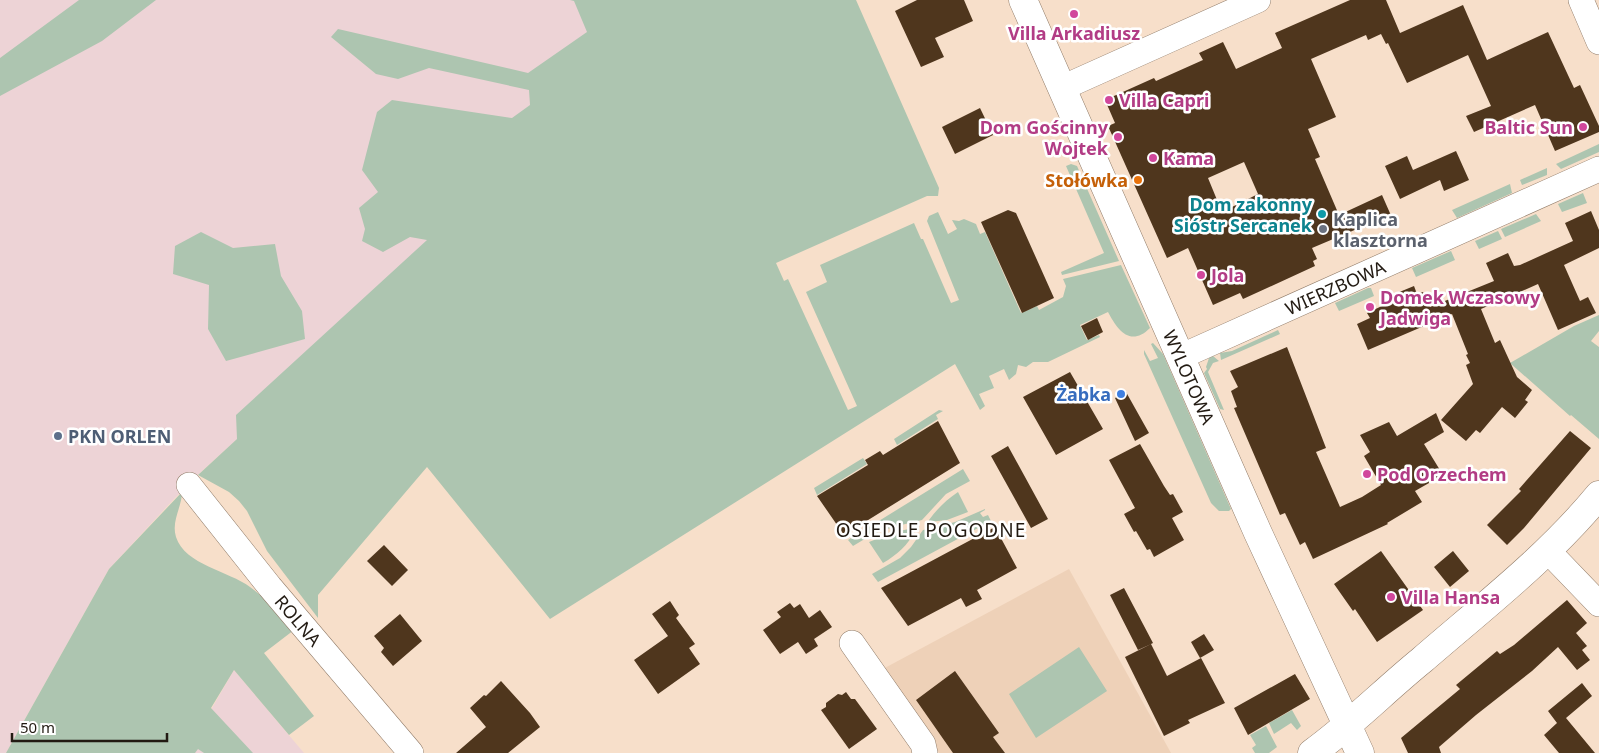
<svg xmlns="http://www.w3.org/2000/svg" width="1599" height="753" font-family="'Noto Sans',sans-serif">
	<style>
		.industrial { fill: #edd3d6 }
		.built { fill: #eed1b8 }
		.green { fill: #adc5b0 }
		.building { fill: #4f361d; fill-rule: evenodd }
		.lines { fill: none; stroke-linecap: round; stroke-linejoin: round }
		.minor-casing { stroke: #907b68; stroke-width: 26 }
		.tertiary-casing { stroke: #907b68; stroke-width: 29 }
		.minor { stroke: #fff; stroke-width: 25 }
		.tertiary { stroke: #fff; stroke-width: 28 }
		.hotel-dot { fill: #d1479c; stroke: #fff; stroke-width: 2 }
		.food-dot { fill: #e8710a; stroke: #fff; stroke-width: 2 }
		.culture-dot { fill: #0f9aa8; stroke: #fff; stroke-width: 2 }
		.worship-dot { fill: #6b7280; stroke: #fff; stroke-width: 2 }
		.shop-dot { fill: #3f7fe0; stroke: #fff; stroke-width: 2 }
		.service-dot { fill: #5c6f8a; stroke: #fff; stroke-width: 2 }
		.labels { text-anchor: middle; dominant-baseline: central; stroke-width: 5; stroke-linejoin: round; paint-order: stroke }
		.hotel-label { font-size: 18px; font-weight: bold; fill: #b23c85; stroke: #fff; text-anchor: start }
		.food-label { font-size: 18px; font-weight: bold; fill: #c56008; stroke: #fff; text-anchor: end }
		.culture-label { font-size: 18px; font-weight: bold; fill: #0d838f; stroke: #fff; text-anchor: end }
		.worship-label { font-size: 18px; font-weight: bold; fill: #5b616d; stroke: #fff; text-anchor: start }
		.street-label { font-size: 18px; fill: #221a12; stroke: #fff }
		.shop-label { font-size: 18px; font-weight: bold; fill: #366cbe; stroke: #fff; text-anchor: end }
		.service-label { font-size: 18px; font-weight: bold; fill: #4e5e75; stroke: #fff; text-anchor: start }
		.neighbourhood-label { font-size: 19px; letter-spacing: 1px; fill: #221a12; stroke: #fff }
	</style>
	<rect width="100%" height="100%" fill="#f7dfca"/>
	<path class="industrial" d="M0,0H724L203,470L173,500L109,569L6,753H0Z
		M234,670L304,753H186Z"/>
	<path class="built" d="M1069,569L1171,753H939L881,670Z"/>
	<path class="green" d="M79,0H156L102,41L0,96V58Z
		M570,0H856L939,188L938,196H927L776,263L784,281L788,279L848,410L857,406L806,292L827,282L820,265L914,223L921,239H923L951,303L959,300L927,221L929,216L938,212L948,234L957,229L952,220L959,221L964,219L976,224L980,234L985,232L1021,313L1037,306L1039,310L1063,297L1066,286L1063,279L1121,265L1150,328C1130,348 1117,329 1108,312L1080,325L1087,340L1099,335L1100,337L1048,362H1033L1026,367L1018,365L1016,374L1009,380L1004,369L989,376L994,388L979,394L985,406L980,410L955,364L550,619L427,467L318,595V618L267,551L247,511L239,501L229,492L198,475L237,439L236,415L427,240L410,237L383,252L362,241L365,229L359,208L378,192L362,170L377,112L392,100L512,118L530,105L529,90L429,68L398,79L376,74L331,37L338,29L528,73L587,32L574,1Z
		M1599,144V152L1561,169L1556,164Z
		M1071,164L1077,166L1119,261L1062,275L1061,272L1104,253L1066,166Z
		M1547,168V175L1522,185L1520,180Z
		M1510,184L1512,193L1457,218L1452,210Z
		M1583,193L1587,203L1562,212L1558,204Z
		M1536,214L1541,221L1505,237L1501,229Z
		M1498,231L1502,239L1479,249L1475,241Z
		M201,232L233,248L275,244L281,276L302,311L305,339L226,361L208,329L209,285L173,274L175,246Z
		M1451,251L1455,260L1416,277L1412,268Z
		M1368,288H1371L1374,296L1339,311L1335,303Z
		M1599,315V331L1591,341L1599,347V439L1571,415L1570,416L1510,363L1574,326Z
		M1278,330L1280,334L1221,360L1220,353L1232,351Z
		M1153,343L1163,354L1231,509L1229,511H1219L1211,503L1144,354V350L1150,361L1158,358L1151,344Z
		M1213,356L1219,361L1213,363L1208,372L1224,410L1220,409L1204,373L1207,369L1206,367L1209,358Z
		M939,410L943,411L936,415L938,419L897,445L894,439Z
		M863,458L867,464L817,495L814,488Z
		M963,469L970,481L946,494L922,520L893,527L873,534L853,546L848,540Z
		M182,492C182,507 171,521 176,537C185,565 229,571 250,587C267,599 280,615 294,630L264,653L314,716L289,735L234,670L211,708L253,753H204L198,749L195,753H6L109,569Z
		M958,492L968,512L947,520L929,522V520C937,509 946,500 958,492Z
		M985,509V510L980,513L983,517L988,515L991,521L878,582L872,574L900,558L911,547L923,530L955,522Z
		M914,528L915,531C908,545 897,555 883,563L869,542L894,532Z
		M1079,647L1107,691L1036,738L1009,694Z
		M1292,710L1301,726L1297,730L1291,723L1274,734L1269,723Z
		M1266,726L1277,747L1269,753H1255L1252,748L1256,745L1250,735Z"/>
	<path class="building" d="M917,0H964L973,21L935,38L944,57L921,67L895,11Z
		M1350,0H1386L1400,33L1463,5L1487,60L1548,32L1574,88L1580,85L1599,126V132L1555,151L1535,105L1474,132L1466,116L1491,106L1468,55L1407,83L1388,43L1386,44L1381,34L1368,40L1366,35L1311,59L1336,117L1308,129L1320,157L1315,159L1339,215L1382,195L1393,220L1379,226L1377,222L1364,228V226L1312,248L1317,259L1313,261L1315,266L1243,299L1240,293L1213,305L1188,248L1167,258L1108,126L1115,123L1105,100L1154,78L1156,81L1203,60L1199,53L1223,42L1236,69L1282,48L1275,33ZM1244,162L1258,194L1222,212L1208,178Z
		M980,108L993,135L955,154L942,127Z
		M1456,151L1469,180L1444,191L1440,180L1400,199L1385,166L1407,156L1413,170Z
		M1008,210L1016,213L1054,298L1022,313L981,222Z
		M1591,211L1599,230V248L1564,265L1580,301L1588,297L1596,313L1558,330L1538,284L1481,309L1495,343L1500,340L1517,377L1532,390L1525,400L1528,402L1515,418L1502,407L1480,433L1476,430L1466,441L1441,420L1473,384L1466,365L1470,363L1466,355L1468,354L1452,314L1368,350L1357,324L1370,318L1367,313L1399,298L1397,293L1414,286L1417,294L1423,292L1430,307L1494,281L1486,263L1508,253L1514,266L1520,265L1573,241L1565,223Z
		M1097,318L1103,332L1088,340L1081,326Z
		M1287,347L1326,448L1316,452L1340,507L1362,497L1381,485L1364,456L1370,452L1360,435L1389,422L1397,436L1436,413L1444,432L1424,444L1443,475L1415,491L1422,502L1387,523L1388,524L1313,559L1305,542L1300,545L1285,513L1280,515L1234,408L1237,407L1231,391L1238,387L1230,371Z
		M1070,372L1103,429L1056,455L1023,397Z
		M1126,392L1149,433L1135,441L1115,398Z
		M938,421L960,463L844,535L817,496L868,465L865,460L880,451L883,455Z
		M1570,431L1591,448L1524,528L1507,545L1487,525L1521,491L1519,489Z
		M1140,444L1164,486L1170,495L1173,494L1183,512L1172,518L1184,540L1154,557L1150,549L1147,550L1136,531L1134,532L1124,514L1135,508L1109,460Z
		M1008,446L1048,519L1031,528L991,456Z
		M995,527L1017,568L977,590L982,599L966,607L961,598L908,626L881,588Z
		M384,545L408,570L392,586L367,561Z
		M1381,551L1423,610L1377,642L1355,609L1353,611L1334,584Z
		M1453,551L1469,571L1450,587L1434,567Z
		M1124,588L1153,643L1151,644L1167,676L1201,658L1225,703L1188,720L1190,723L1164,736L1125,657L1151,644L1138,650L1110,595Z
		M1567,600L1587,623L1576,633L1587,646L1582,650L1590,660L1577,670L1558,647L1532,671L1476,715L1439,747L1441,753H1408L1401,738L1460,689L1456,685L1497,651L1500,654L1514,645Z
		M670,601L679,615L676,618L695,644L689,648L700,664L658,694L634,660L668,636L652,614Z
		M790,603L794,608L800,604L809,618L820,610L832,627L814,639L818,646L806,654L798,642L780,654L763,630L781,617L777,612Z
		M400,614L422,641L393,666L381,652L384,648L374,636Z
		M1204,634L1214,650L1200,658L1191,642Z
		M955,671L999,733L993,737L1005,753H953L916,700Z
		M1295,674L1310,699L1248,735L1234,708Z
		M501,681L530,713L540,727L508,753H456L486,727L470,708L484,695L486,696Z
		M1582,683L1592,696L1566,718L1595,753H1559L1544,735L1557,723L1548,711Z
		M846,692L851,699H855L877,729L849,749L821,710L826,707V703L838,694L842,695Z"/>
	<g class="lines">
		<defs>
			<g id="minor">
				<path d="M1581,0L1599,42"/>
				<path d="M1062,88L1258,0"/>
				<path id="s1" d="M1180,357L1599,169"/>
				<path id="s2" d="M189,485L270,587L411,753"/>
				<path d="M1548,551L1599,604"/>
				<path d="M852,643L923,744L925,753"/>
			</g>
			<g id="tertiary">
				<path id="s3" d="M1023,0L1258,533L1360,753"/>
				<path d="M1312,753C1351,725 1385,690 1422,660C1483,607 1547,558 1599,495"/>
			</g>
		</defs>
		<use href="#minor" class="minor-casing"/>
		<use href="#tertiary" class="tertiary-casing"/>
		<use href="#minor" class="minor"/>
		<use href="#tertiary" class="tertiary"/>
	</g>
	<g class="hotel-dot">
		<circle cx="1074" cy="14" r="5"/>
		<circle cx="1109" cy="100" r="5"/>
		<circle cx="1583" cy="127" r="5"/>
		<circle cx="1118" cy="137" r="5"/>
		<circle cx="1153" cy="158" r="5"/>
		<circle cx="1201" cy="275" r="5"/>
		<circle cx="1370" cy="307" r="5"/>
		<circle cx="1367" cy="474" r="5"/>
		<circle cx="1391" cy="597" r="5"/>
	</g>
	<circle class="food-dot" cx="1138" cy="180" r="5"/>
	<circle class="culture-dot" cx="1322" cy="214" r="5"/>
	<circle class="worship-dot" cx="1323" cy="229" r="5"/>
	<circle class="shop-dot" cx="1121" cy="394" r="5"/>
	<circle class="service-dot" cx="58" cy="436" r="5"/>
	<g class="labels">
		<g class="hotel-label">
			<text x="1074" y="33" text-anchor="middle">Villa Arkadiusz</text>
			<text x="1119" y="100">Villa Capri</text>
			<text x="1108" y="127" text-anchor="end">Dom Gościnny<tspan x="1108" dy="21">Wojtek</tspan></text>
			<text x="1573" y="127" text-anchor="end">Baltic Sun</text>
			<text x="1163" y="158">Kama</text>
			<text x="1211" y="275">Jola</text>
			<text x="1380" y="297">Domek Wczasowy<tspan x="1380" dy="21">Jadwiga</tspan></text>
			<text x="1377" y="474">Pod Orzechem</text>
			<text x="1401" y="597">Villa Hansa</text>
		</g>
		<g class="food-label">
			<text x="1128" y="180">Stołówka</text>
		</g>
		<g class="culture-label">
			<text x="1312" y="204">Dom zakonny<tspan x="1312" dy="21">Sióstr Sercanek</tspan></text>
		</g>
		<g class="worship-label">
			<text x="1333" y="219">Kaplica<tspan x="1333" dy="21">klasztorna</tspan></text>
		</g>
		<g class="street-label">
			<text stroke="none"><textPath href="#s1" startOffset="170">WIERZBOWA</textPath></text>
			<text stroke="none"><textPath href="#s3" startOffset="412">WYLOTOWA</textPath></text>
			<text stroke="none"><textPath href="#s2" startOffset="174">ROLNA</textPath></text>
		</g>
		<g class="shop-label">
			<text x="1111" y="394">Żabka</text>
		</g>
		<g class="service-label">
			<text x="68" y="436">PKN ORLEN</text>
		</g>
		<g class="neighbourhood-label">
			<text x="931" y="530">OSIEDLE POGODNE</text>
		</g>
	</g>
	<path d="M12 733v8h155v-8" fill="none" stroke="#221a12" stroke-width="2.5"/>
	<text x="20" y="733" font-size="15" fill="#221a12" stroke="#ffffff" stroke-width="4" paint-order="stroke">50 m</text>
</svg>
